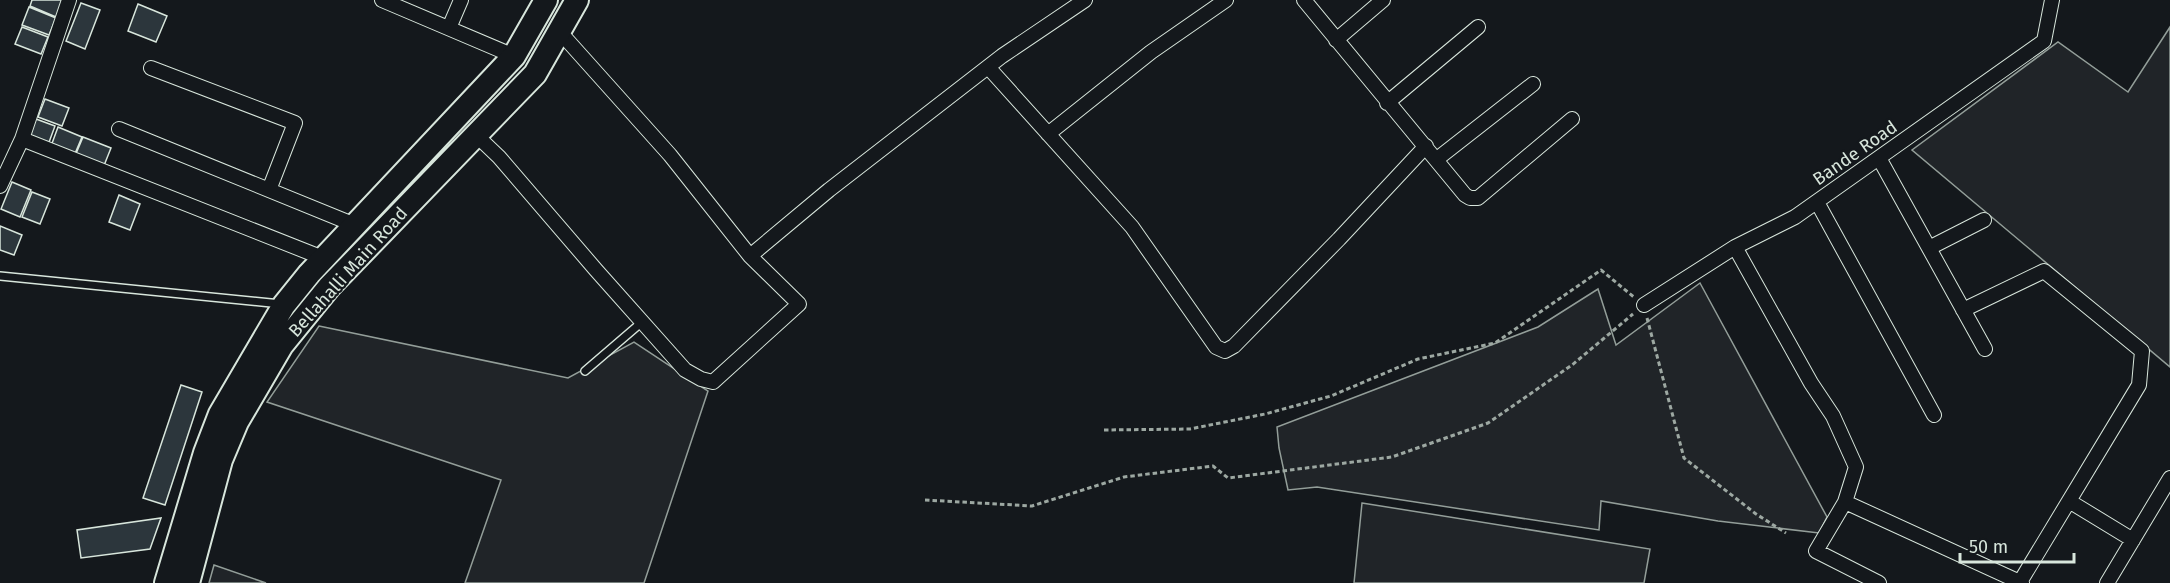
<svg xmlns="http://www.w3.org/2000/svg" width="2170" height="583" font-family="'Fira Sans',sans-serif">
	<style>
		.green { fill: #202428; stroke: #939e99; stroke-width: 1.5 }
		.building { fill: #2c363c; stroke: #d8e6dc; stroke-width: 1.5 }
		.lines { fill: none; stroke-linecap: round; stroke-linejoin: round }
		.service-casing { stroke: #d8e6dc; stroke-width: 10 }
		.minor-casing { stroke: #d8e6dc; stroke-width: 16 }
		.primary-casing { stroke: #d8e6dc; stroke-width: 26 }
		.path { stroke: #9da8a2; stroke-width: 3; stroke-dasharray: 4.5 3; stroke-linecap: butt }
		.service { stroke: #14181c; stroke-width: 7 }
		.minor { stroke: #14181c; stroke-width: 14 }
		.primary { stroke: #14181c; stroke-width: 22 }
		.labels { text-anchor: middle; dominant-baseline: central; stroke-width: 4.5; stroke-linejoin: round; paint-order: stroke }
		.street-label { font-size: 18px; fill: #d8e6dc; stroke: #14181c }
	</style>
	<rect width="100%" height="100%" fill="#14181c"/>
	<path class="green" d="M2170,27V367L1912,150L2058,42L2128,92Z
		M1700,283L1827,517L1819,533L1718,521L1601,501L1599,530L1317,487L1288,490L1279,448L1277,427L1538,327L1598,289L1616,345Z
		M319,326L568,378L634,342L708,391L644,583H465L501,480L267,402Z
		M1362,503L1650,549L1644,583H1354Z
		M214,565L266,583H209Z"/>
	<path class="building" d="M32,0H63L56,17L30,6Z
		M81,3L100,10L85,49L66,41Z
		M138,4L167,16L156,42L128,31Z
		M29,7L56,18L49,35L22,25Z
		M22,27L48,37L41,54L15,44Z
		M45,99L69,108L62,126L38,117Z
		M36,119L55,126L48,145L28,137Z
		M58,127L82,137L74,156L51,146Z
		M83,137L111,148L103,168L75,156Z
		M12,182L31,190L20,217L1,209Z
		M32,192L50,199L40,224L22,217Z
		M119,195L140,204L130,230L109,222Z
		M0,226L22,235L14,255L0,250Z
		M181,385L202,392L165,505L143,498Z
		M161,518L150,549L81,558L77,530Z"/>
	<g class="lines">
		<defs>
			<path id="service" d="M0,276L281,304
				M585,371L642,322"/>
			<path id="minor" d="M382,0L514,56
				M1304,0L1465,195L1470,198H1478L1572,119
				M449,28L461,0
				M1336,40L1383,0
				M988,67L1132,227L1216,347L1225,351L1234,346L1339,239L1426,146
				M151,68L295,123L269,190
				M1387,103L1478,27
				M119,129L355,225
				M1048,134L1151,52L1226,0
				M476,135L499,157L596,270L685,370L701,379L713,382L799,304L750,256L670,155L559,31
				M22,139L69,0
				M1879,158L1985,349
				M1437,159L1533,84
				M0,186L22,139L323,258
				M1817,202L1934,415
				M1735,247L1811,383L1833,416L1856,467L1845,502L1816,551L1879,583
				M1929,248L1984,220
				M750,256L829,190L1002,56L1085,0
				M1644,305L1735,247L1795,217L2044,41L2052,0
				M1963,310L2044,271L2142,351L2139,385L2020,582
				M2069,501L2133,540
				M1845,502L2022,583
				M2107,583L2170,478"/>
			<path id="primary" d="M166,583L205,453L220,414L284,305L309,274L514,56L546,0
				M188,583L221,460L237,422L282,345L329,287L535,74L577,0"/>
		</defs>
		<use href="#service" class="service-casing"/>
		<use href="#minor" class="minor-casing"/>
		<use href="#primary" class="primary-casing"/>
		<path class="path" d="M1647,318L1684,458L1756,514L1786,533
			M1104,430L1190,429L1265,414L1331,396L1418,359L1495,343L1601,270L1635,298
			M925,500L1032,506L1124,477L1213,466L1228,478L1392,457L1488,423L1572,365L1633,314"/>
		<use href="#service" class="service"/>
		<use href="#minor" class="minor"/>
		<use href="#primary" class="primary"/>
	</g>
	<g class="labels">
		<g class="street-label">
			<text transform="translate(1855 153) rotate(-35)">Bande Road</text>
			<text transform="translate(348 272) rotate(-48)">Bellahalli Main Road</text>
		</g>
	</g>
	<path d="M1960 553v9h114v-9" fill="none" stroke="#d8e6dc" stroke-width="3"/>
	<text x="1969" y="553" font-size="18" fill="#d8e6dc" stroke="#14181c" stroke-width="4.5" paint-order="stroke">50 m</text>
</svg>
